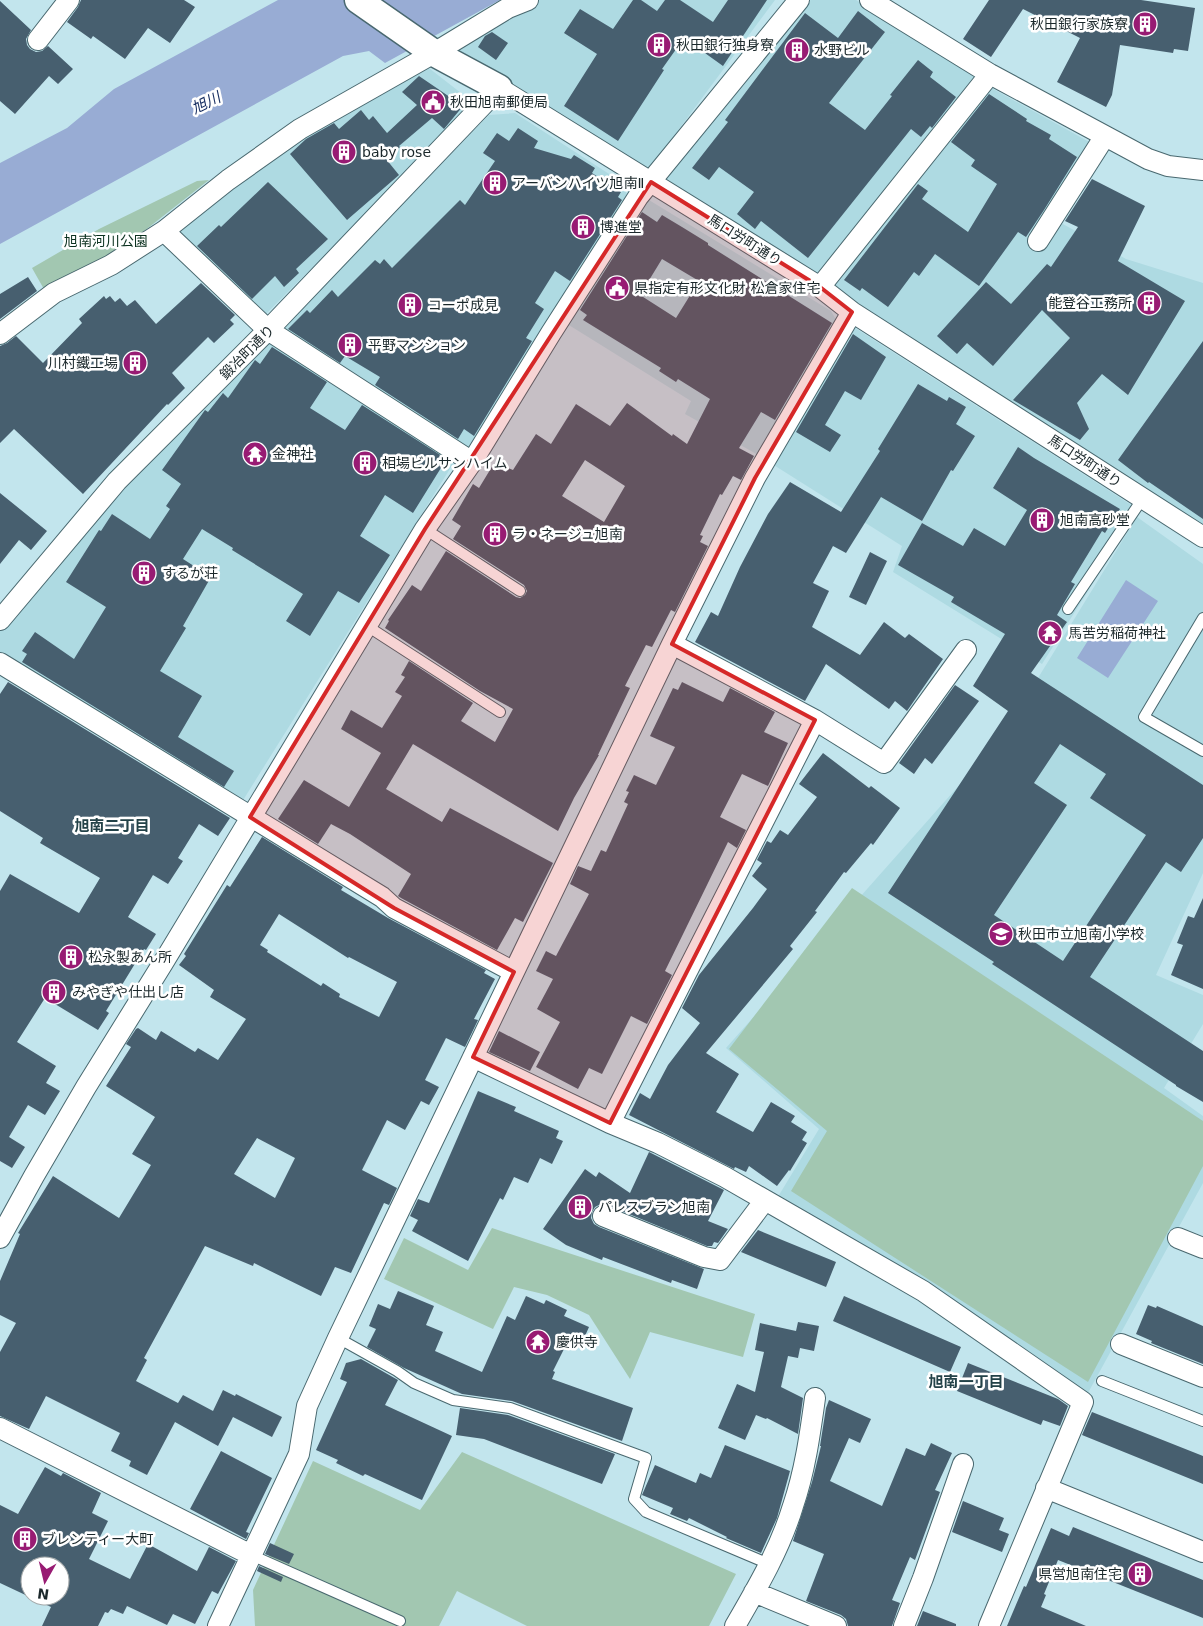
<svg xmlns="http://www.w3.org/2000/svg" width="1203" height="1626" font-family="'DejaVu Sans','Noto Sans JP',sans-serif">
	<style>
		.built { fill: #aedae2 }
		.green { fill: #a2c7b1 }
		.water { fill: #98acd4 }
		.building { fill: #475f6f; fill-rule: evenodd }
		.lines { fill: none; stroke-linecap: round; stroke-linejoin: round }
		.service-casing { stroke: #49686f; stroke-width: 12 }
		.minor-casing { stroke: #49686f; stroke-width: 22 }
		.tertiary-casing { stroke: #49686f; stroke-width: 29 }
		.service { stroke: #fff; stroke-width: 10 }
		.minor { stroke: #fff; stroke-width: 20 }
		.tertiary { stroke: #fff; stroke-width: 26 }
		.marked { fill: #d62828; fill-opacity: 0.2; stroke: #d62828; stroke-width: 4; stroke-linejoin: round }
		.labels { text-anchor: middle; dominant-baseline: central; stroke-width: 5; stroke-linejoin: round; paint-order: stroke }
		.poi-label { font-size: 14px; fill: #1b282b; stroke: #fff; text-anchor: start }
		.street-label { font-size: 14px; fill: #1b282b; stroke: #fff }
		.park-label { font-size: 14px; fill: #0b311f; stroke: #fff }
		.water-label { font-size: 15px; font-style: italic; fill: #1b3163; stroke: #fff }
		.neighbourhood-label { font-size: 15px; font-weight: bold; fill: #234248; stroke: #fff }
	</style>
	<rect width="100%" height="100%" fill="#c2e5ed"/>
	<path class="built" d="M512,0H775L647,172L458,52V34Z
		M811,0H856L976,78L815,276L662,179L804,3Z
		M425,65L470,100L468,110L263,317L173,232L305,132Z
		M986,85L1102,149L1061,223L1126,259L1203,283V529L1014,410L829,284Z
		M515,113L623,183L629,201L471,453L280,330L489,115Z
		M644,197L831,311L839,325L760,456L685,414L691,401L564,322Z
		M849,324L1139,510L1042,664L893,572L902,546L769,462Z
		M272,336L458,456L240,805L0,656V631L145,464Z
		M1137,517L1203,564V873L1156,975L1203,995V1024L1164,1088L1203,1116V1183L1083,1402L773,1205L819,1129L726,1048L1001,738Z"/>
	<path class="green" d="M209,180L120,250L45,291L32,268L99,229L197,181Z
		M852,888L1203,1121V1166L1088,1382L791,1191L827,1131L729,1049Z
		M492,1228L755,1314L743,1357L650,1332L630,1379L589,1315L547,1295L514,1287L493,1329L384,1279L404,1238L468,1270Z
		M462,1452L736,1574L709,1626H527L457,1591L439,1626H255L253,1590L313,1461L420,1510Z"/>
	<path class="water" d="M278,0H500L385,63L369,51L343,56L0,244V163L67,128L114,89Z
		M1126,580L1158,601L1108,678L1077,658Z"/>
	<path class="building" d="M81,0H184L195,7L170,43L148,28L125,59L93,36L91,39L67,22L78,7Z
		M633,0H641L657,11L665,0H680L713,22L728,0H767L723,66L684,38L662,69L664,70L618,141L564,106L597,54L564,33L580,9L613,29Z
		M989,0H1141L1195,8L1188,51L1174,49L1173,53L1120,45L1112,95L1106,107L1057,82L1080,38L1023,9L991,57L963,39Z
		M0,1L31,30L26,39L27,45L30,49L36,52L42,51L48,46L73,69L58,84L49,76L15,114L0,101Z
		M858,11L885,32L829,103L865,130L892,96L890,95L918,60L933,72L930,77L956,97L932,128L930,126L921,137L911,129L808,258L761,221L755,229L737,214L754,192L719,167L709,180L692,168L728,122L725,120L805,13L838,38Z
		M492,32L508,43L496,60L478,47L485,36Z
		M419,76L463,106L444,129L432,118L399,146L400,147L386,159L399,175L347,220L290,154L306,139L334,123L339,129L361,110L369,120L373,116L387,133L417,105L402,92Z
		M989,94L1027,119L1026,121L1051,135L1049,139L1077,157L1044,210L1026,237L1018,232L979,286L935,254L919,276L914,272L888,307L862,288L860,291L844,280L918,184L928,191L922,199L968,232L997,184L971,166L975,160L951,142Z
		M518,128L538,141L534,148L571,159L574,155L595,168L592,173L621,192L618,197L622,200L570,281L555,271L535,303L544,309L526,338L532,341L474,436L464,429L458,439L375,385L380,377L345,356L340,363L288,329L307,310L310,313L332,290L338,297L375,260L380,264L384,259L392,268L460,200L465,205L495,161L483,153L497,133L509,141Z
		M1092,179L1145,206L1118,261L1185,301L1128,395L1102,374L1077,403L1089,429L1080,440L1013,400L1070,338L1042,310L993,366L967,343L957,354L937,336L986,282L1011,304L1047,264L1051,267L1078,227L1065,221Z
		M268,182L328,239L296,269L299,273L284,287L275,276L252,299L197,246L219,225L221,227Z
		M642,212L657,222L662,215L682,227L708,243V245L832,323L775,420L761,412L739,448L754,456L741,480L733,476L722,495L720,494L700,535L703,536L700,542L708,546L675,612L671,610L652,647L646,645L625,686L630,688L598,755H599L574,798L558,831L413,744L386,789L442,822L450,808L553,863L523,922L515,918L497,950L401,898L398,896L411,874L350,834L331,824L318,844L278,819L304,780L349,807L381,753L341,729L351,710L382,728L402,696L395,692L405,677L401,675L409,661L473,703L461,721L495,742L513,709L480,691L385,628L389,621L388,620L412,585L421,591L446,551L516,597L520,598L525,595L527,591L524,585L453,539L461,526L452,520L473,484L479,488L493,465L506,472L508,468L513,470L536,434L551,444L576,404L610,426L627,403L672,436L673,434L687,444L710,399L678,379L676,382L659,371L661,368L583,320L587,315L580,310ZM662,259L699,281L676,318L640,295ZM585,460L625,486L604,522L562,496Z
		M28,277L37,291L0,319V294Z
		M201,283L235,315L230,320L234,324L214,343L208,337L172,373L185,388L168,405L167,404L83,494L14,429L0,443V346L7,343L16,336L43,363L82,323L79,319L104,296L106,299L110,296L115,302L120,298L127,306L135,300L156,324Z
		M853,334L886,357L861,400L845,391L825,425L841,435L830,452L796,432Z
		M1203,341V519L1149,482L1148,483L1118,460Z
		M272,347L327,382L310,408L345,430L362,405L445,458L442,462L444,463L413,513L385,495L360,536L390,555L359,603L338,591L310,636L286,621L303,594L232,550L233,548L202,529L183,559L211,577L183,626L186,628L160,671L202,696L178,737L234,771L224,787L22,662L27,654L22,651L35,632L74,659L106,607L66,582L99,530L101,531L112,514L150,539L170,509L166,506L181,484L162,470L205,410L208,412L223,393L228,398L255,360L260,364Z
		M918,384L947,401L949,397L966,407L956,424L975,436L953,471L951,470L922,521L881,497L846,553L833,546L813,583L829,591L812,627L860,655L884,622L905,638L909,634L943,659L907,711L895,701L889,709L826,664L805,701L695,642L711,612L718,616L740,567L768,514L790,482L841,512L880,451L878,449Z
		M1018,447L1034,458L1120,509L1105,533L1102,531L1071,582L1075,584L1057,615L1067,622L1031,673L1203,785V838L1181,872L1166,862L1090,977L1203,1051V1102L1176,1086V1085L992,964L994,962L888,893L1008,711L973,686L1005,634L951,602L954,597L898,565L922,523L963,546L974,528L1005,546L1027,510L993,488ZM1060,744L1106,774L1090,798L1146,835L1063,961L994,915L1067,805L1034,783Z
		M0,493L47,531L31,550L19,540L0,564Z
		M870,552L887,561L866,605L849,597Z
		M8,682L230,818L218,836L199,824L178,858L183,861L168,884L153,875L128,917L156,934L146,950L144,949L106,1011L109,1013L98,1030L45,998L17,1042L56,1066L46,1083L60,1091L45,1115L28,1105L9,1137L25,1147L12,1168L0,1161V891L10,874L79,913L100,878L40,843L43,838L0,811V694Z
		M682,682L723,702L730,688L775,712L764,732L788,743L768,786L742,774L720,817L746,830L737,848L728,842L665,971L672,975L647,1024L631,1016L602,1074L589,1068L578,1089L536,1067L560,1022L537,1009L553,979L536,971L546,951L556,956L589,894L570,884L578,866L591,871L601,850L606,852L628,804L624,802L629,792L626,791L634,775L656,785L675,747L650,736L673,688L678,690Z
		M955,685L979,701L932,764L925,758L914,774L899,763Z
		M823,753L869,788L871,786L900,808L873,845L871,843L846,873L844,872L815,911L817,912L790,946L793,949L706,1053L739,1074L716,1112L753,1132L771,1102L795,1116L791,1122L807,1132L802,1140L807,1143L790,1171L789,1170L777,1186L749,1166L746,1172L735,1167L734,1169L629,1115L640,1093L650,1099L668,1065L700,1023L682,1008L699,975L753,908L767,889L752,876L762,863L757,860L767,841L771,843L780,830L788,835L817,797L799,784Z
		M262,837L343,887L341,890L388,918L486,970L484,973L495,979L474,1019L478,1020L465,1047L446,1038L425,1080L439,1087L429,1105L421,1101L405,1130L387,1120L362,1170L397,1188L389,1205L384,1203L351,1273L335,1267L321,1296L254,1263L253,1266L205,1246L144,1358L147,1360L136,1381L178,1403L183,1395L213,1411L223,1390L235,1396L236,1394L282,1417L272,1437L233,1417L218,1446L175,1422L147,1475L129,1466L131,1461L111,1451L120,1433L46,1396L29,1429L0,1416V1352L16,1323L0,1315V1281L20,1234L18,1233L53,1176L119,1218L151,1165L132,1154L155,1117L106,1086L131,1047L126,1044L136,1029L138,1028L156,1040L161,1031L195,1052L198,1048L218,1060L246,1019L210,997L214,990L179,965L186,956L184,954L227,885L230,887ZM279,914L348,958L349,957L397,982L379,1017L339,997L340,994L323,983L321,986L267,952L268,950L260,945ZM257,1138L295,1158L275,1198L234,1174Z
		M1203,898V989L1171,975L1183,945L1177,943L1188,916L1194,918Z
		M499,1031L540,1052L530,1071L489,1052Z
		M478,1091L516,1107L514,1111L559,1131L556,1138L563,1141L552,1164L540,1158L528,1183L514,1177L503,1200L500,1198L468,1261L412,1231L418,1220L410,1216L418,1199L429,1203Z
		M649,1152L724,1190L708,1221L728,1229L718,1243L714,1242L712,1246H707L607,1205L601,1204L595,1207L592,1212L591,1218L594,1224L599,1227L704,1269L697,1289L672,1280L671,1283L603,1257L602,1260L566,1245L543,1229L585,1169L596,1177L599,1172L630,1193Z
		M758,1230L836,1262L826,1287L741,1252Z
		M398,1291L434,1306L426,1325L443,1332L435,1351L482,1372L507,1316L515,1320L526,1296L544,1304L546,1300L567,1310L564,1316L589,1327L581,1345L569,1339L553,1371L555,1372L552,1379L633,1408L622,1441L512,1401L462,1394L404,1368L367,1347L376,1329L369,1326L378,1304L390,1309Z
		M844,1296L961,1347L950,1372L833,1321Z
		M1148,1305L1156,1308L1157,1306L1203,1326V1364L1151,1343L1152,1341L1136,1334Z
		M798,1322L819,1326L814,1351L800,1348L798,1358L788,1356L781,1387L803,1398L798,1434L767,1418L766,1419L756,1415L745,1440L718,1428L737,1384L755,1392L764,1352L755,1350L760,1323L796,1331Z
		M361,1359L398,1380L385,1405L452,1436L422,1500L365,1474L363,1476L336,1463L338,1460L316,1450L347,1382L340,1379L346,1363Z
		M968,1363L1058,1399L1068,1406L1060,1426L1043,1420L1041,1425L957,1391Z
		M829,1400L871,1419L860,1443L849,1438L830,1481L882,1506L906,1448L925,1456L931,1443L952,1453L935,1490L940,1492L915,1560L910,1557L892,1600L900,1603L892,1626H848L846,1619L841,1615L806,1601L824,1554L793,1541L812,1482L821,1446H820L826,1408Z
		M460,1408L508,1415L615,1454L602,1484L484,1439L456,1435Z
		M1092,1412L1203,1456V1484L1082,1435Z
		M725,1445L790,1471L777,1518L761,1553L726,1538L727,1537L689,1518L687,1521L670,1514L673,1508L642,1495L655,1465L696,1483L700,1473L711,1478Z
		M221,1451L272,1478L246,1532L249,1533L246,1539L190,1509Z
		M45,1467L61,1476L63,1473L101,1493L92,1513L108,1521L89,1559L130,1579L148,1544L197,1571L209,1547L236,1561L218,1594L212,1591L195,1624L173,1614L167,1625L127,1606L123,1614L111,1609L108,1613L105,1612L98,1626H42L51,1607L0,1583V1505L18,1514ZM30,1566H60V1596H30Z
		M963,1501L1004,1518L999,1530L1009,1534L1002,1552L952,1532Z
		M1073,1527L1203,1580V1618L1058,1560L1044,1594L1046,1595L1041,1607L1086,1626H1007L1024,1586L1026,1587L1051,1528L1069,1536Z
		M270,1543L294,1554L289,1564L265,1554Z
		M259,1566L283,1577L281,1582L257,1571Z
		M923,1611L956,1624V1626H917Z"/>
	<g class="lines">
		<defs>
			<path id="service" d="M425,529L520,591
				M1068,609L1143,498
				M1203,618L1144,717L1203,751
				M367,626L500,712
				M338,1338L397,1371L414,1383L453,1400L510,1408L646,1458L634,1499L646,1512L769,1564
				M1102,1381L1203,1421
				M251,1555L400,1621"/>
			<path id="minor" d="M870,0L990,74L1148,159L1168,166L1203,170
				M38,40L69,0
				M164,231L268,330L472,462
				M1038,241L1105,136
				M820,287L990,74
				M0,334L54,293L111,265L164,231L228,180L300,129L434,53L508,8L528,0
				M0,620L117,481L268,330L499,88L820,287L852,312L1203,537
				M672,644L815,720L884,763L966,650
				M0,663L382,897L394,908L514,972
				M473,1057L610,1123L658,1143L725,1177L923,1291L1083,1402L989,1626
				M610,1123L815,720
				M603,1216L704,1257L720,1260L765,1200
				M0,1238L34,1176L86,1087L163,963L425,529L472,462L551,333L638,197L799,0
				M1178,1238L1203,1248
				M1121,1344L1203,1377
				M0,1428L251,1555
				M1046,1488L1203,1552
				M754,1592L836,1626
				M218,1626L299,1454L307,1406L338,1338L514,972L672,644L755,478L852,312
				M735,1626C757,1588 780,1549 793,1506C805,1471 810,1434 815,1398
				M904,1626L923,1578L963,1464"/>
			<path id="tertiary" d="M358,0L434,53L499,88"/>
		</defs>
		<use href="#service" class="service-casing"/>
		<use href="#minor" class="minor-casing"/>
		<use href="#tertiary" class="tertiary-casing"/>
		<use href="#service" class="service"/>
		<use href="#minor" class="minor"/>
		<use href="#tertiary" class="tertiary"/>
	</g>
	<path class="marked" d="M651,182L820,287L852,312L755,478L672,644L815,720L610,1123L473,1057L514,972L394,908L250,817L425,529Z"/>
	<defs>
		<symbol id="building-disc" viewBox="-11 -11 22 22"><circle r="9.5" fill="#981b73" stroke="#fff"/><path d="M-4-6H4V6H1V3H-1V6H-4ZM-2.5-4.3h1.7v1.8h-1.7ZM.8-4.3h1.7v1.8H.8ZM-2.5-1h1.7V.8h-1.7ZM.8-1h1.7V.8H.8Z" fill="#fff"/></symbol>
		<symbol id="civic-disc" viewBox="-11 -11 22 22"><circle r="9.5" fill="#981b73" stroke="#fff"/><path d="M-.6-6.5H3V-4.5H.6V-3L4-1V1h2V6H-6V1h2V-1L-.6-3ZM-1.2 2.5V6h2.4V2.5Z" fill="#fff"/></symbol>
		<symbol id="temple-disc" viewBox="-11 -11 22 22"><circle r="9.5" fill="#981b73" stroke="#fff"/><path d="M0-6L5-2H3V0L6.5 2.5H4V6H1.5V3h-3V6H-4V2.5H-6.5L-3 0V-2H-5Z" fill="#fff"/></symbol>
		<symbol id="school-disc" viewBox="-11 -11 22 22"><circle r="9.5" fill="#981b73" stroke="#fff"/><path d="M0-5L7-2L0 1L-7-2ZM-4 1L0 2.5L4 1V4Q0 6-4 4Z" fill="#fff"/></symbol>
	</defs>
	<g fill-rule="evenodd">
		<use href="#building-disc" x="1131" y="10" width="28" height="28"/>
		<use href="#building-disc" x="645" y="31" width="28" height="28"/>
		<use href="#building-disc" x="783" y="36" width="28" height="28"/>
		<use href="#civic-disc" x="419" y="88" width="28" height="28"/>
		<use href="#building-disc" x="330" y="138" width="28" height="28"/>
		<use href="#building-disc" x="481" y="169" width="28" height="28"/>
		<use href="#building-disc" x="569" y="213" width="28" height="28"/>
		<use href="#civic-disc" x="603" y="274" width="28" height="28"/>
		<use href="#building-disc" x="1135" y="289" width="28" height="28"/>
		<use href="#building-disc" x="396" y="291" width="28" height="28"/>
		<use href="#building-disc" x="336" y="331" width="28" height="28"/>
		<use href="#building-disc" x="121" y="349" width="28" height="28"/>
		<use href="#temple-disc" x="241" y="440" width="28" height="28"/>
		<use href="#building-disc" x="351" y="449" width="28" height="28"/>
		<use href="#building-disc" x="1028" y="506" width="28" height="28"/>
		<use href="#building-disc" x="481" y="520" width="28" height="28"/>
		<use href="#building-disc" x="130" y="559" width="28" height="28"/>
		<use href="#temple-disc" x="1036" y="619" width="28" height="28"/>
		<use href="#school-disc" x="987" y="920" width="28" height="28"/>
		<use href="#building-disc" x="57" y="943" width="28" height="28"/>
		<use href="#building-disc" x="40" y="978" width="28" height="28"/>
		<use href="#building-disc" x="566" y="1193" width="28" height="28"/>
		<use href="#temple-disc" x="524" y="1328" width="28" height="28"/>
		<use href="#building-disc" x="11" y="1525" width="28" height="28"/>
		<use href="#building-disc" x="1126" y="1560" width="28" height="28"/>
	</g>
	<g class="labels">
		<g class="poi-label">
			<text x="1128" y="24" text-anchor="end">秋田銀行家族寮</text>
			<text x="676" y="45">秋田銀行独身寮</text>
			<text x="814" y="50">水野ビル</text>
			<text x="450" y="102">秋田旭南郵便局</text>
			<text x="362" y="152">baby rose</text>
			<text x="512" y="183">アーバンハイツ旭南Ⅱ</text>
			<text x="600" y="227">博進堂</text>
			<text x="634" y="288">県指定有形文化財 松倉家住宅</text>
			<text x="1132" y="303" text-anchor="end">能登谷工務所</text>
			<text x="428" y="305">コーポ成見</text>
			<text x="368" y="345">平野マンション</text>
			<text x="118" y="363" text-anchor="end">川村鐵工場</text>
			<text x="272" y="454">金神社</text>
			<text x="382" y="463">相場ビルサンハイム</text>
			<text x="1060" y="520">旭南高砂堂</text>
			<text x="512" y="534">ラ・ネージュ旭南</text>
			<text x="162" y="573">するが荘</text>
			<text x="1068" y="633">馬苦労稲荷神社</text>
			<text x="1018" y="934">秋田市立旭南小学校</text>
			<text x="88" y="957">松永製あん所</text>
			<text x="72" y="992">みやぎや仕出し店</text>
			<text x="598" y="1207">パレスブラン旭南</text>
			<text x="556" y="1342">慶供寺</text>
			<text x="42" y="1539">ブレンティー大町</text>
			<text x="1122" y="1574" text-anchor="end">県営旭南住宅</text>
		</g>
		<g class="street-label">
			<text transform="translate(745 240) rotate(32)">馬口労町通り</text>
			<text transform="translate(247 352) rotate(-45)">鍛冶町通り</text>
			<text transform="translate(1085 461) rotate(33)">馬口労町通り</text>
		</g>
		<g class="park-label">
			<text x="106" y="241">旭南河川公園</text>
		</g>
		<g class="water-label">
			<text transform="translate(206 103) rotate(-26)">旭川</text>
		</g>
		<g class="neighbourhood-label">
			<text x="112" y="826">旭南二丁目</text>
			<text x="966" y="1382">旭南一丁目</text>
		</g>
	</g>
	<g transform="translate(45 1581) rotate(188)"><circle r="24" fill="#ffffff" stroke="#a4a9aa"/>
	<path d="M0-4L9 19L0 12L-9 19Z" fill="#981b73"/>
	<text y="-8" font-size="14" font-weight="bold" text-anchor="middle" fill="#1b282b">N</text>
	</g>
</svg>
